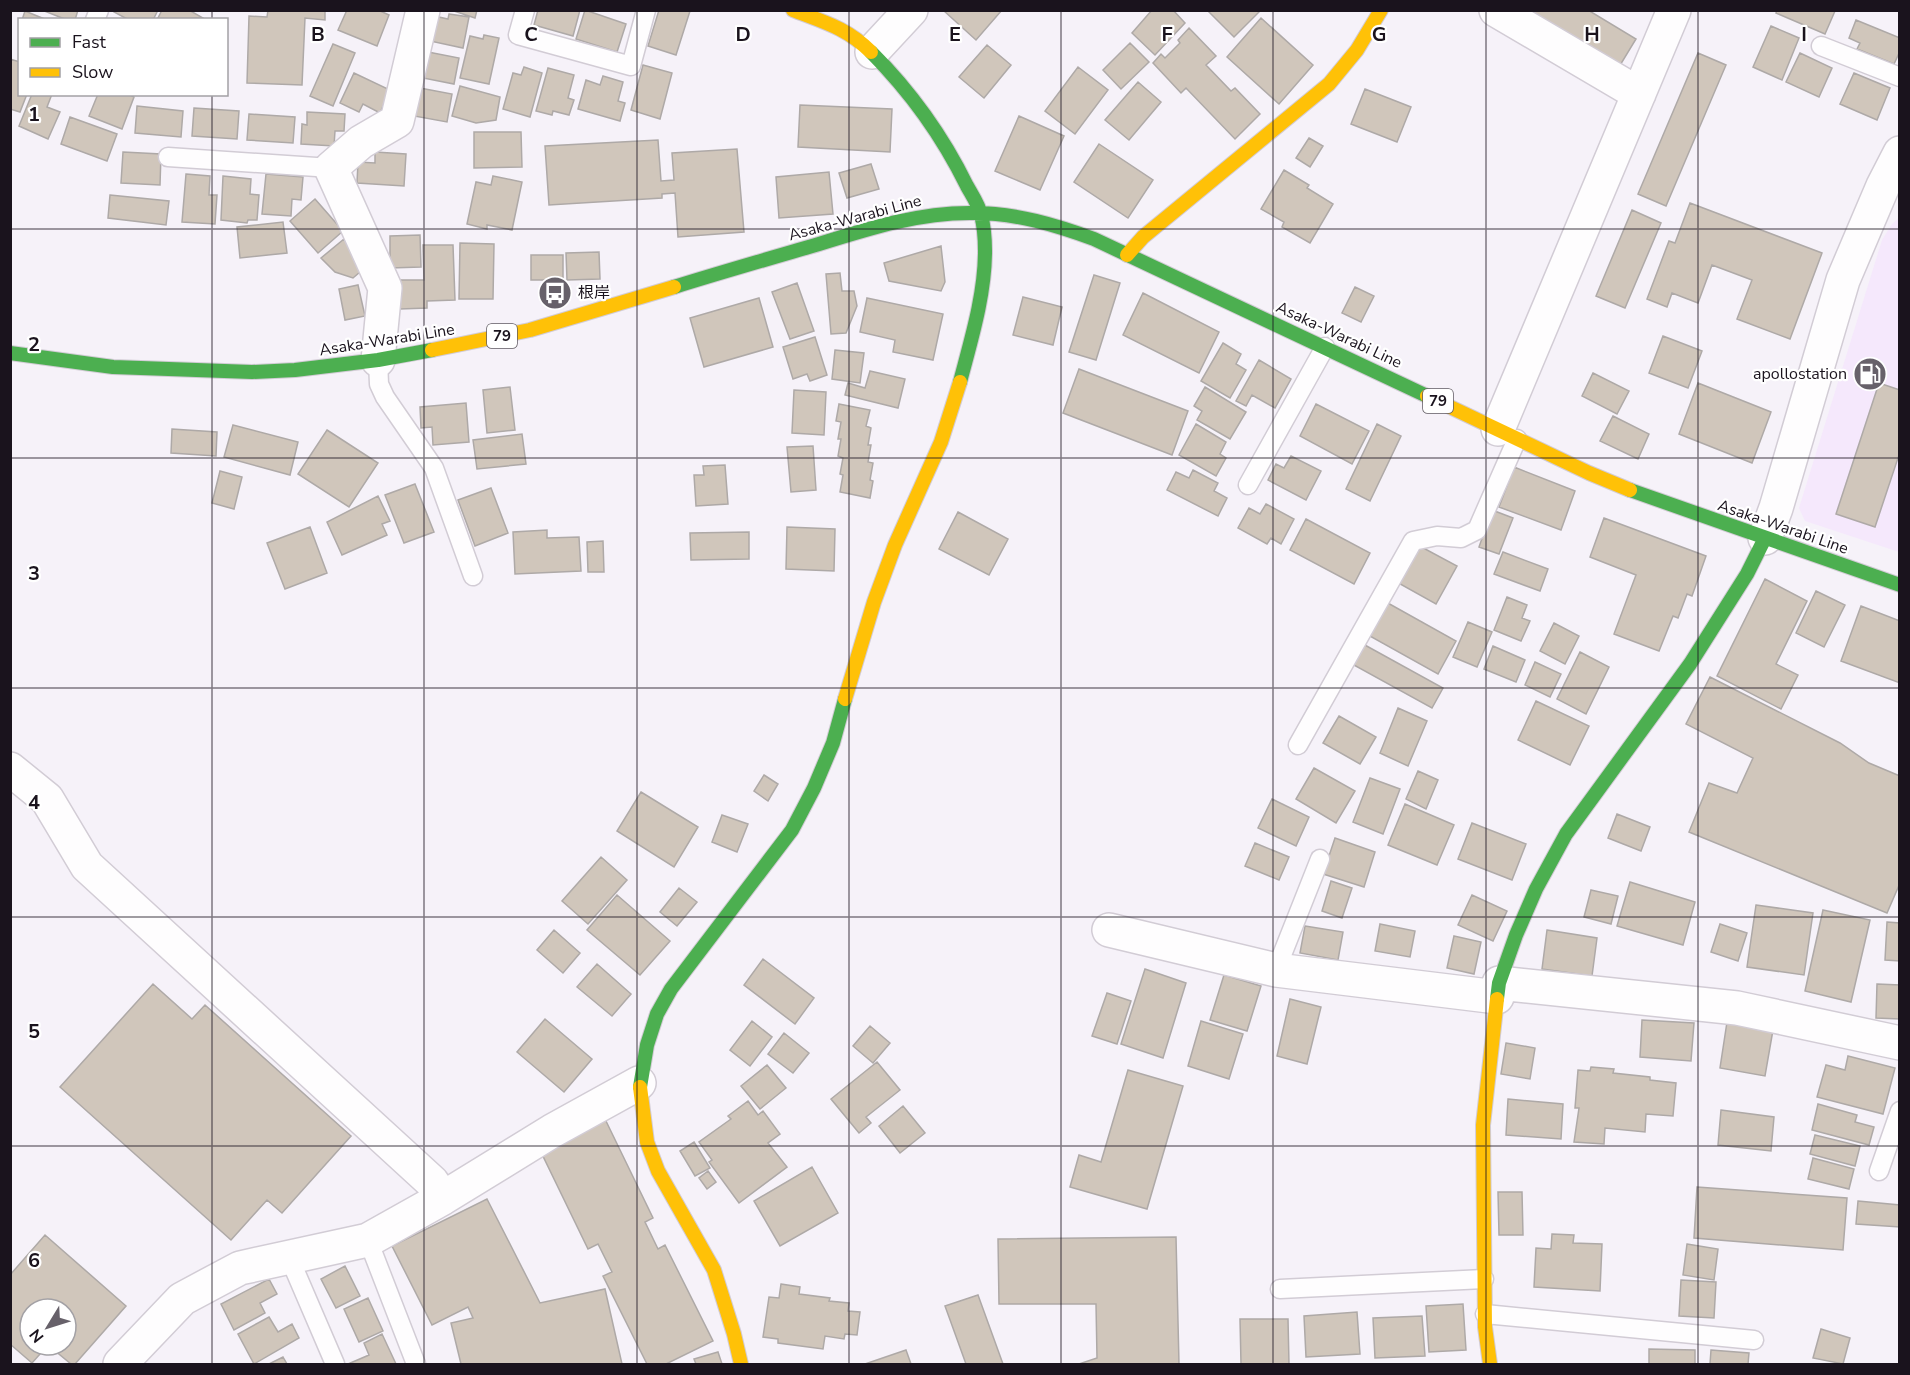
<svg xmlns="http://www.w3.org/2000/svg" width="1910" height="1375" font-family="'Nunito Sans','Noto Sans JP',sans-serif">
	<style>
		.built { fill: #f5e8fc }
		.building { fill: #d0c6bb; stroke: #aea9a7; stroke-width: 1.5 }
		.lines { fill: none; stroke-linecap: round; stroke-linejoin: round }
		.lane-casing { stroke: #d2ccd5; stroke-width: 21 }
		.street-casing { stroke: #d2ccd5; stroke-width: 36 }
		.fast-casing { stroke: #d2ccd5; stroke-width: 16 }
		.slow-casing { stroke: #d2ccd5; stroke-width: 16 }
		.lane { stroke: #fefdfe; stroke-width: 18 }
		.street { stroke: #fefdfe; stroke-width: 33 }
		.fast { stroke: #4caf50; stroke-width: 14 }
		.slow { stroke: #ffc107; stroke-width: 14 }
		.grid { fill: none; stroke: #1a131d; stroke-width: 1.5; stroke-opacity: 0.55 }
		.labels { text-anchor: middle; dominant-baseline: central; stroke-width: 4.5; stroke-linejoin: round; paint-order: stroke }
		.shield { fill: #fff; stroke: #5f5a61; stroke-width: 1.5 }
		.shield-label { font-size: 15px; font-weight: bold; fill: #1a131d }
		.street-label { font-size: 16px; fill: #1a131d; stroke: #fff }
		.poi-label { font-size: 16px; fill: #1a131d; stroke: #fff; text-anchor: start }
		.grid-label { font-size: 20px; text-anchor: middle; font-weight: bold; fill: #1a131d; stroke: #fff; stroke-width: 4.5; stroke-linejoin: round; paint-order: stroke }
	</style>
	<rect width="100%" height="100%" fill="#f6f2f9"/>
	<path class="built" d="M1899,218V552L1805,521L1799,508L1882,240L1892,224Z"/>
	<path class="building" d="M42,10H78L75,20H67Z
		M115,10H158L153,20H129L114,12Z
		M162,10H189L203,18L157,20Z
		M268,10H325V20L305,18L302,85L247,83L249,16L267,17Z
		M347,10H378L389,15L377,46L338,30Z
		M451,10H477L475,18Z
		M538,10H580L573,36L534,25Z
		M585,10L626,24L617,52L576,39Z
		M659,10L690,11L676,55L648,46Z
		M943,10H1002L976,40Z
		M1152,10H1173L1185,23L1155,55L1132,33Z
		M1207,10H1260V11L1234,37Z
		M1524,10H1588L1636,39L1619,67Z
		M1777,10H1834L1835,11L1825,34L1776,13Z
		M25,11L47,20H22Z
		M449,14L469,17L463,48L430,41L434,16L448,19Z
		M1261,18L1313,65L1279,104L1227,57Z
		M1856,20L1900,38V51L1894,64L1857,49L1860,43L1849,38Z
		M1771,26L1799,38L1782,80L1753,67Z
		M1189,28L1216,56L1206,65L1231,91L1235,88L1260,114L1235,139L1186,88L1181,93L1153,63L1161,54L1165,58L1180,43L1178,40Z
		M484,35L499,38L489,84L460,78L470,36L483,39Z
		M1130,43L1149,62L1121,89L1103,70Z
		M333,44L355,53L333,106L310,96Z
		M987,45L1011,65L984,98L959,77Z
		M423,51L459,58L454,84L418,77Z
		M1698,53L1726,65L1666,206L1638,194Z
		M1800,53L1832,68L1819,97L1786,82Z
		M10,59L20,62V94H27L20,112L10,109Z
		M643,65L672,73L660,119L631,110Z
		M524,67L542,73L530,117L503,109L513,73L521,75Z
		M1078,67L1108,90L1075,134L1045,111Z
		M548,68L574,75L568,98L574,100L569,115L553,111L552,115L536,111Z
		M354,73L390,90L380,113L363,104L359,112L340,103Z
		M1854,73L1890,88L1877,120L1840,104Z
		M603,76L623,82L618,101L625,103L620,121L578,109L586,80L600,85Z
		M1138,82L1161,102L1129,140L1105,120Z
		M460,86L500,97L496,120L476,123L452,116Z
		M420,88L452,94L447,122L414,116Z
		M1365,89L1411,107L1397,142L1351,124Z
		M32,94H52L47,107L60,112L48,139L19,126Z
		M98,94H128L134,97L122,129L89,116Z
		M800,105L892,109L890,152L798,147Z
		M137,106L183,111L181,137L135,133Z
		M194,108L239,111L237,139L192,136Z
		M307,112L345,114L344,131H335L334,146L301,144L302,124L307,125Z
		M249,114L295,117L293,143L247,140Z
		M1019,116L1064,136L1040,190L995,171Z
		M70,117L117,134L107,161L61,144Z
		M474,132H521L522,167L474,168Z
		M1309,138L1323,146L1310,167L1296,158Z
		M658,140L661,181L674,180L672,153L737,149L744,232L678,237L675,193L662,194V198L549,205L545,146Z
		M1099,144L1153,180L1128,218L1074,182Z
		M123,152L161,154L160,185L121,183Z
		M375,152L406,154L404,186L357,183L358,162L375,163Z
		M871,164L879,189L847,198L839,173Z
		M1284,170L1309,185L1307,188L1333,204L1310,243L1282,227L1284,222L1261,209Z
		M829,172L833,214L779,218L776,177Z
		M186,174L210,176L209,195H217L215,224L182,222Z
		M266,174L303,177L301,200L292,199L291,216L262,214Z
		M223,176L251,179L250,194L259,195L257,220H248L247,223L221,220Z
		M493,176L522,182L512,230L487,225V229L467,224L476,182L491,185Z
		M110,195L169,201L166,225L108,218Z
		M315,199L343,231L318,253L290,221Z
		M1690,203L1822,253L1790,339L1737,319L1752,280L1712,265L1698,303L1672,293L1667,307L1647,299L1669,241L1675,243Z
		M1632,210L1661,223L1625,308L1596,296Z
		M283,222L287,253L240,258L237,227Z
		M420,235L421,267L390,268V236Z
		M344,239L367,266L353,278L335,272L321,258Z
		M460,243L494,244L493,299H459Z
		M423,245H453L455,300L427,301V308L400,309V280H424Z
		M941,246L945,282L941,291L889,281L884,263Z
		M599,252L600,279L567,280L566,253Z
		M531,255H563V280H531Z
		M840,273L842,291H854L857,306L846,333L831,334L826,274Z
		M1094,275L1120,283L1096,360L1069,352Z
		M797,283L814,331L790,339L772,292Z
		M358,285L365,316L345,320L339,289Z
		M1355,287L1374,296L1361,322L1342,313Z
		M1143,293L1219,332L1199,373L1123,335Z
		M1023,297L1062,307L1053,345L1013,335Z
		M759,298L773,347L704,367L690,318Z
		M867,298L943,314L933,360L893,352L895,340L860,332Z
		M1663,336L1702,351L1688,388L1649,373Z
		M815,337L827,375L810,381L807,374L793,379L783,347Z
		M1223,343L1241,354L1236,364L1246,370L1230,398L1201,381Z
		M835,350L864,353L860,383L832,379Z
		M1259,360L1291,379L1275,408L1252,395L1246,406L1236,401Z
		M1079,369L1188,411L1172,455L1063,413Z
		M870,371L905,379L898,408L845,395L848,383L865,388Z
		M1593,373L1629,391L1617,414L1582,396Z
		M1698,383L1771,412L1752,463L1679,434Z
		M1879,383L1900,390V452L1875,527L1836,514Z
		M510,387L515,430L487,433L483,390Z
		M1205,387L1246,412L1230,439L1197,420L1202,411L1194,406Z
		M794,390L826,392L824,435L792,433Z
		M466,403L469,442L433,445L432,427L421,428L420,407Z
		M839,404L870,410L866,426L871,428L868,445H871L868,462L873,463L870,480L873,481L870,498L840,492L843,475L840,474L843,458L838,456L841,439H838L841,422L836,421Z
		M1316,404L1369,431L1352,464L1300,436Z
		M1613,416L1649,434L1638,459L1600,441Z
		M1196,424L1226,442L1220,454L1226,458L1216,476L1179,455Z
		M1377,424L1401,436L1370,501L1346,489Z
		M233,425L298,442L290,475L224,457Z
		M172,429L217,432L216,456L171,453Z
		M327,430L378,463L349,507L298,474Z
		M522,434L526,464L477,469L473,440Z
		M813,446L816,490L791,492L787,447Z
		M1291,456L1321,471L1306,500L1268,480L1276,464L1284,468Z
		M725,465L728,504L696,506L694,475H704L703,466Z
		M1514,467L1575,491L1561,530L1499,507Z
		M1193,470L1218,483L1214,491L1227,498L1218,516L1167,490L1176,472L1189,478Z
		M220,471L242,477L234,509L212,503Z
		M415,484L434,532L404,543L385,495Z
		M491,488L508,533L475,546L458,500Z
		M378,496L390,521L382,524L387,535L342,555L327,522Z
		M1266,504L1294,519L1281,544L1271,538L1267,544L1238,528L1249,508L1260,514Z
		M1492,510L1513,518L1499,554L1479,547Z
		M958,512L1008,539L989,575L939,549Z
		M1604,518L1706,556L1692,596L1687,594L1678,618L1673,616L1659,651L1614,634L1636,575L1590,557Z
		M1306,519L1370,553L1354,584L1290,550Z
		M310,527L327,573L285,589L267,543Z
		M787,527L835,529L834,571L786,569Z
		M547,530V538L579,537L581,571L515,574L513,532Z
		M749,532V559L691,560L690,533Z
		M603,541L604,572H588L587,542Z
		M1414,543L1457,566L1436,604L1393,580Z
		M1503,552L1548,569L1540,591L1494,574Z
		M1765,579L1807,601L1776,664L1798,675L1781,709L1717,676Z
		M1816,591L1845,605L1824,647L1796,633Z
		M1507,597L1527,605L1522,618L1530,621L1521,641L1494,630Z
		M1386,602L1456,641L1438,674L1368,635Z
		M1861,606L1900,621V683L1841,661Z
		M1468,622L1492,632L1477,667L1453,657Z
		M1554,623L1579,636L1565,664L1540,651Z
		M1363,644L1443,688L1432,708L1352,664Z
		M1493,646L1525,660L1516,682L1484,669Z
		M1580,652L1609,667L1586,714L1557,699Z
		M1535,662L1561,674L1550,697L1525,685Z
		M1710,677L1840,743L1869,763L1900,776V883L1887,913L1689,832L1709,783L1737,793L1753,758L1686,724Z
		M1536,701L1589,726L1570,765L1518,740Z
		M1398,708L1427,721L1408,766L1380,753Z
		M1339,716L1376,737L1360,764L1323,743Z
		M1314,768L1355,791L1336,823L1296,799Z
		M1418,771L1438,780L1426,809L1406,799Z
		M764,775L778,784L768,801L754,791Z
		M1370,778L1400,789L1383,834L1353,822Z
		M641,792L698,827L674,867L617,831Z
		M1272,799L1309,817L1296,846L1258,828Z
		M1405,804L1454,825L1437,865L1388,845Z
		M1617,814L1650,827L1641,851L1608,838Z
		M722,815L748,824L737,852L712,842Z
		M1472,823L1526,844L1512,880L1458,859Z
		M1335,838L1375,852L1364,887L1323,874Z
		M1255,843L1289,857L1279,880L1245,866Z
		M601,857L627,880L588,924L562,901Z
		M1331,881L1352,888L1342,918L1322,911Z
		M1630,882L1695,902L1683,945L1617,926Z
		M679,888L697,902L677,926L660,912Z
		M1591,890L1618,896L1611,924L1584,917Z
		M617,895L670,941L640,975L587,930Z
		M1472,895L1507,911L1493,941L1458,925Z
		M1756,905L1813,913L1804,975L1747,967Z
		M1823,910L1870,920L1851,1002L1805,991Z
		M1887,922L1900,923V961L1885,960Z
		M1380,924L1415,931L1410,957L1375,951Z
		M1720,924L1747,933L1738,961L1711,952Z
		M1305,926L1343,932L1338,960L1300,953Z
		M554,930L580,953L563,973L537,950Z
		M1547,930L1597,938L1592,976L1542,969Z
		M1454,936L1481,942L1474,974L1447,968Z
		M763,959L814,998L795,1024L744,985Z
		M597,964L631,994L612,1016L577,987Z
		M1145,969L1186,983L1163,1058L1121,1044Z
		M1224,975L1261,986L1247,1031L1210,1020Z
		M153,984L192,1019L205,1005L351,1136L282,1213L267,1200L231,1240L60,1087Z
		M1877,984L1900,985V1019L1876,1018Z
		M1107,993L1131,1001L1117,1044L1092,1036Z
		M1290,999L1321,1007L1307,1064L1277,1056Z
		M545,1019L592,1059L564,1092L517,1052Z
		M1642,1020L1694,1023L1691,1061L1640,1057Z
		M752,1021L772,1037L750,1066L730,1050Z
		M1201,1021L1243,1034L1229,1079L1188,1066Z
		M1727,1022L1773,1030L1765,1076L1720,1068Z
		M870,1026L890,1043L873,1063L853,1046Z
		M784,1033L809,1053L793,1073L768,1054Z
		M1506,1043L1535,1048L1530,1079L1501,1074Z
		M1848,1056L1895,1068L1883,1114L1817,1097L1826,1065L1845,1070Z
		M877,1062L900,1090L866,1117L871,1123L859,1133L831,1099Z
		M767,1065L786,1088L760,1109L741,1086Z
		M1591,1067L1614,1069L1613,1073L1650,1077V1080L1676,1083L1673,1116L1646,1114L1645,1132L1605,1128L1604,1144L1574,1142L1579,1108H1575L1578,1070L1590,1071Z
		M1128,1070L1183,1086L1147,1209L1070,1187L1079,1155L1101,1162Z
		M1508,1099L1563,1104L1561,1139L1506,1135Z
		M748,1101L758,1115L763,1111L780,1134L768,1143L787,1167L739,1203L709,1162L712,1160L699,1142L731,1119L728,1116Z
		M1818,1104L1857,1115L1855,1122L1874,1127L1869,1145L1812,1130Z
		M903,1106L925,1133L900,1153L879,1126Z
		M1721,1110L1774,1117L1771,1151L1718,1145Z
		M605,1119L653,1218L645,1222L658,1249L665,1245L713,1341L666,1364H647L603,1276L612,1272L598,1244L588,1249L540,1150Z
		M1815,1135L1860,1146L1855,1166L1810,1154Z
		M694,1142L710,1168L695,1176L680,1151Z
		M1813,1158L1854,1169L1849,1189L1808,1179Z
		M812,1167L838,1213L780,1246L754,1201Z
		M708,1171L716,1182L707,1189L699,1178Z
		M1697,1187L1847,1198L1843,1250L1694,1238Z
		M1498,1192H1522L1523,1235H1499Z
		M487,1199L540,1303L605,1289L622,1364H461L451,1323L473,1318L468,1307L432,1325L392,1246Z
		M1858,1201L1900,1205V1227L1856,1224Z
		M1552,1234L1574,1235L1573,1243L1602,1244L1600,1291L1534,1287L1536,1248L1551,1249Z
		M45,1235L126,1306L75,1364H71L48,1345H66V1309H30V1345H48L32,1363L10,1344V1275Z
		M1176,1237L1179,1364H1079L1097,1358L1096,1304H999L998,1239Z
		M1687,1244L1718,1249L1714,1280L1683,1275Z
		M345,1266L360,1296L336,1308L321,1279Z
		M269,1279L277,1294L260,1303L265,1313L234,1330L221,1304Z
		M1681,1280L1716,1282L1714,1318L1679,1316Z
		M781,1284L800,1287L799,1294L830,1298L829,1301L849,1303L848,1311L860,1312L857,1335L845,1334L844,1339L825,1336L823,1349L778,1343V1339L763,1337L769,1297L779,1298Z
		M978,1295L1003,1364H966L945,1306Z
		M368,1298L383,1331L359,1342L344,1309Z
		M1463,1304L1466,1350L1429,1352L1426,1306Z
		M1357,1312L1360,1354L1306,1357L1304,1316Z
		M1422,1316L1425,1356L1375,1358L1373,1318Z
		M269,1317L278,1332L292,1324L299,1338L254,1364L238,1334Z
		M1240,1319H1288L1289,1364H1241Z
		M1821,1329L1850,1338L1843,1364L1813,1358Z
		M382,1334L396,1364H348L369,1355L364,1343Z
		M1649,1349L1695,1350V1364H1649Z
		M906,1350L911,1364H865Z
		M1711,1350L1749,1353L1748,1364H1710Z
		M718,1352L722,1364H696L694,1359Z
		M283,1357L287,1364H269Z"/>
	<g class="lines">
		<defs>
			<path id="lane" d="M525,10L518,35L631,66L646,10
				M95,20L99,10
				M1821,46L1900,77
				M168,157L331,168
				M378,360L379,384L385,397L434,468L473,576
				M1248,485L1325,347
				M1298,745L1413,541L1437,536L1461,538L1477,530L1517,439
				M1276,970L1320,859
				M1879,1171L1900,1111
				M368,1240L416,1364
				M289,1257L335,1364
				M1280,1289L1484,1279
				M1485,1314L1754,1340"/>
			<path id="street" d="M1496,10L1639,94
				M872,52L911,10
				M378,360L385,288L331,168L361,142L397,121L423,10
				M1498,429L1674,10
				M1765,538L1776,508L1843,280L1883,186L1900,153
				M10,769L47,799L87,866L432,1182L443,1198
				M1109,930L1276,970L1497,997
				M1499,983L1737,1008L1900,1043
				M120,1364L182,1299L240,1268L368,1240L443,1198L552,1131L639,1083"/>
			<path id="fast" d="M871,52C910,91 943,137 967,186C972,195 979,205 981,215C984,226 985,240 985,251C985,295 971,340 960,382
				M674,287C722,272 771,258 819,244C870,228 921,212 974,213C1016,213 1056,225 1094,239L1427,396
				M10,353L113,367L252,372L295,370L378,360L432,350
				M1630,490L1900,585
				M1497,999L1499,983L1516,935L1536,889L1566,834L1690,664L1747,574L1765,538
				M640,1087L647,1045L657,1014L671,989L792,830L814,788L833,743L845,699"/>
			<path id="slow" d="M793,10C824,22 847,28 871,52
				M1127,255L1143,237L1329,84L1357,50L1381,10
				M432,350L530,330L674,287
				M1427,396L1589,473L1630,490
				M845,699L874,602L895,545L941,442L960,382
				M640,1087L647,1142L658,1171L714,1270L734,1334L741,1364
				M1490,1364L1485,1327L1483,1125L1497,999"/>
		</defs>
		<use href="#lane" class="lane-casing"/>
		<use href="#street" class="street-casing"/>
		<use href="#fast" class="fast-casing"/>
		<use href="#slow" class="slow-casing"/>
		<use href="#lane" class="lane"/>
		<use href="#street" class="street"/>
		<use href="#fast" class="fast"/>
		<use href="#slow" class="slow"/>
	</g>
	<path class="grid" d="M212,10V20M424,10V1364M637,10V1364M849,10V1364M1061,10V1364M1273,10V1364M1486,10V1364M1698,10V1364M212,94V1364M10,229H1900M10,458H1900M10,688H1900M10,917H1900M10,1146H1900"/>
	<defs>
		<symbol id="bus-disc" viewBox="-11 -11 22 22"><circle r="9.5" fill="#67616a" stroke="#fff"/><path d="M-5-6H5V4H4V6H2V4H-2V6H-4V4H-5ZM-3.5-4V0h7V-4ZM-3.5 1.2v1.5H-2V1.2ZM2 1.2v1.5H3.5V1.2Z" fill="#fff"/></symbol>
		<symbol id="fuel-disc" viewBox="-11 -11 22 22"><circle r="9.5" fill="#67616a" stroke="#fff"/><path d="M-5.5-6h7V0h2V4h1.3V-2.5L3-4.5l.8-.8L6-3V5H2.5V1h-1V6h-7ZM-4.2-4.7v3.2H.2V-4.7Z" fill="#fff"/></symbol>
	</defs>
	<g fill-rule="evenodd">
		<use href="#bus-disc" x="536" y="274" width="38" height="38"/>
		<use href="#fuel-disc" x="1851" y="355" width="38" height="38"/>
	</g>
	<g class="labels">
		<g class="shield">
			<rect x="487" y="324" width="30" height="24" rx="4.5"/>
			<rect x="1423" y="389" width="30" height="24" rx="4.5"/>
		</g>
		<g class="shield-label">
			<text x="502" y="336">79</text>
			<text x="1438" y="401">79</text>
		</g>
		<g class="street-label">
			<text transform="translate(855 218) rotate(-15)">Asaka-Warabi Line</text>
			<text transform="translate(1339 335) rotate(25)">Asaka-Warabi Line</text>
			<text transform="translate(387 340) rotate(-9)">Asaka-Warabi Line</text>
			<text transform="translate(1783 527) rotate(19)">Asaka-Warabi Line</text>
		</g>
		<g class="poi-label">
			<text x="578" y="293">根岸</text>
			<text x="1847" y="374" text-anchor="end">apollostation</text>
		</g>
	</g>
	<g class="grid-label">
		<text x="318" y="41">B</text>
		<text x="531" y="41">C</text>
		<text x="743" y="41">D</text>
		<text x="955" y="41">E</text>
		<text x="1167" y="41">F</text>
		<text x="1379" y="41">G</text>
		<text x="1592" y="41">H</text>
		<text x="1804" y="41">I</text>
		<text x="34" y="121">1</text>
		<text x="34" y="351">2</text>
		<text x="34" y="580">3</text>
		<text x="34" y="809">4</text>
		<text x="34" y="1038">5</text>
		<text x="34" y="1267">6</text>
	</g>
	<rect width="1910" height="1375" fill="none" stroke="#1a131d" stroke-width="24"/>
	<rect x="18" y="18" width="210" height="78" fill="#ffffff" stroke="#a3a1a5" stroke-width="1.5"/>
	<rect x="30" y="38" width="30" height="9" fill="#4caf50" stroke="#a3a1a5" stroke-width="1.5"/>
	<text x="72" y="48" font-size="18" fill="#1a131d">Fast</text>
	<rect x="30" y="68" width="30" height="9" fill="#ffc107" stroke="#a3a1a5" stroke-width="1.5"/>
	<text x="72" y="78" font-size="18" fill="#1a131d">Slow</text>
	<g transform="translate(48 1327) rotate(232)"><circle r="28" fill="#ffffff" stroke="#a3a1a5" stroke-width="1.5"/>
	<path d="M0-4.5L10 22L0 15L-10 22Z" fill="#67616a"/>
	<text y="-9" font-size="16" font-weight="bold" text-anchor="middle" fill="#1a131d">N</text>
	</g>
</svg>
